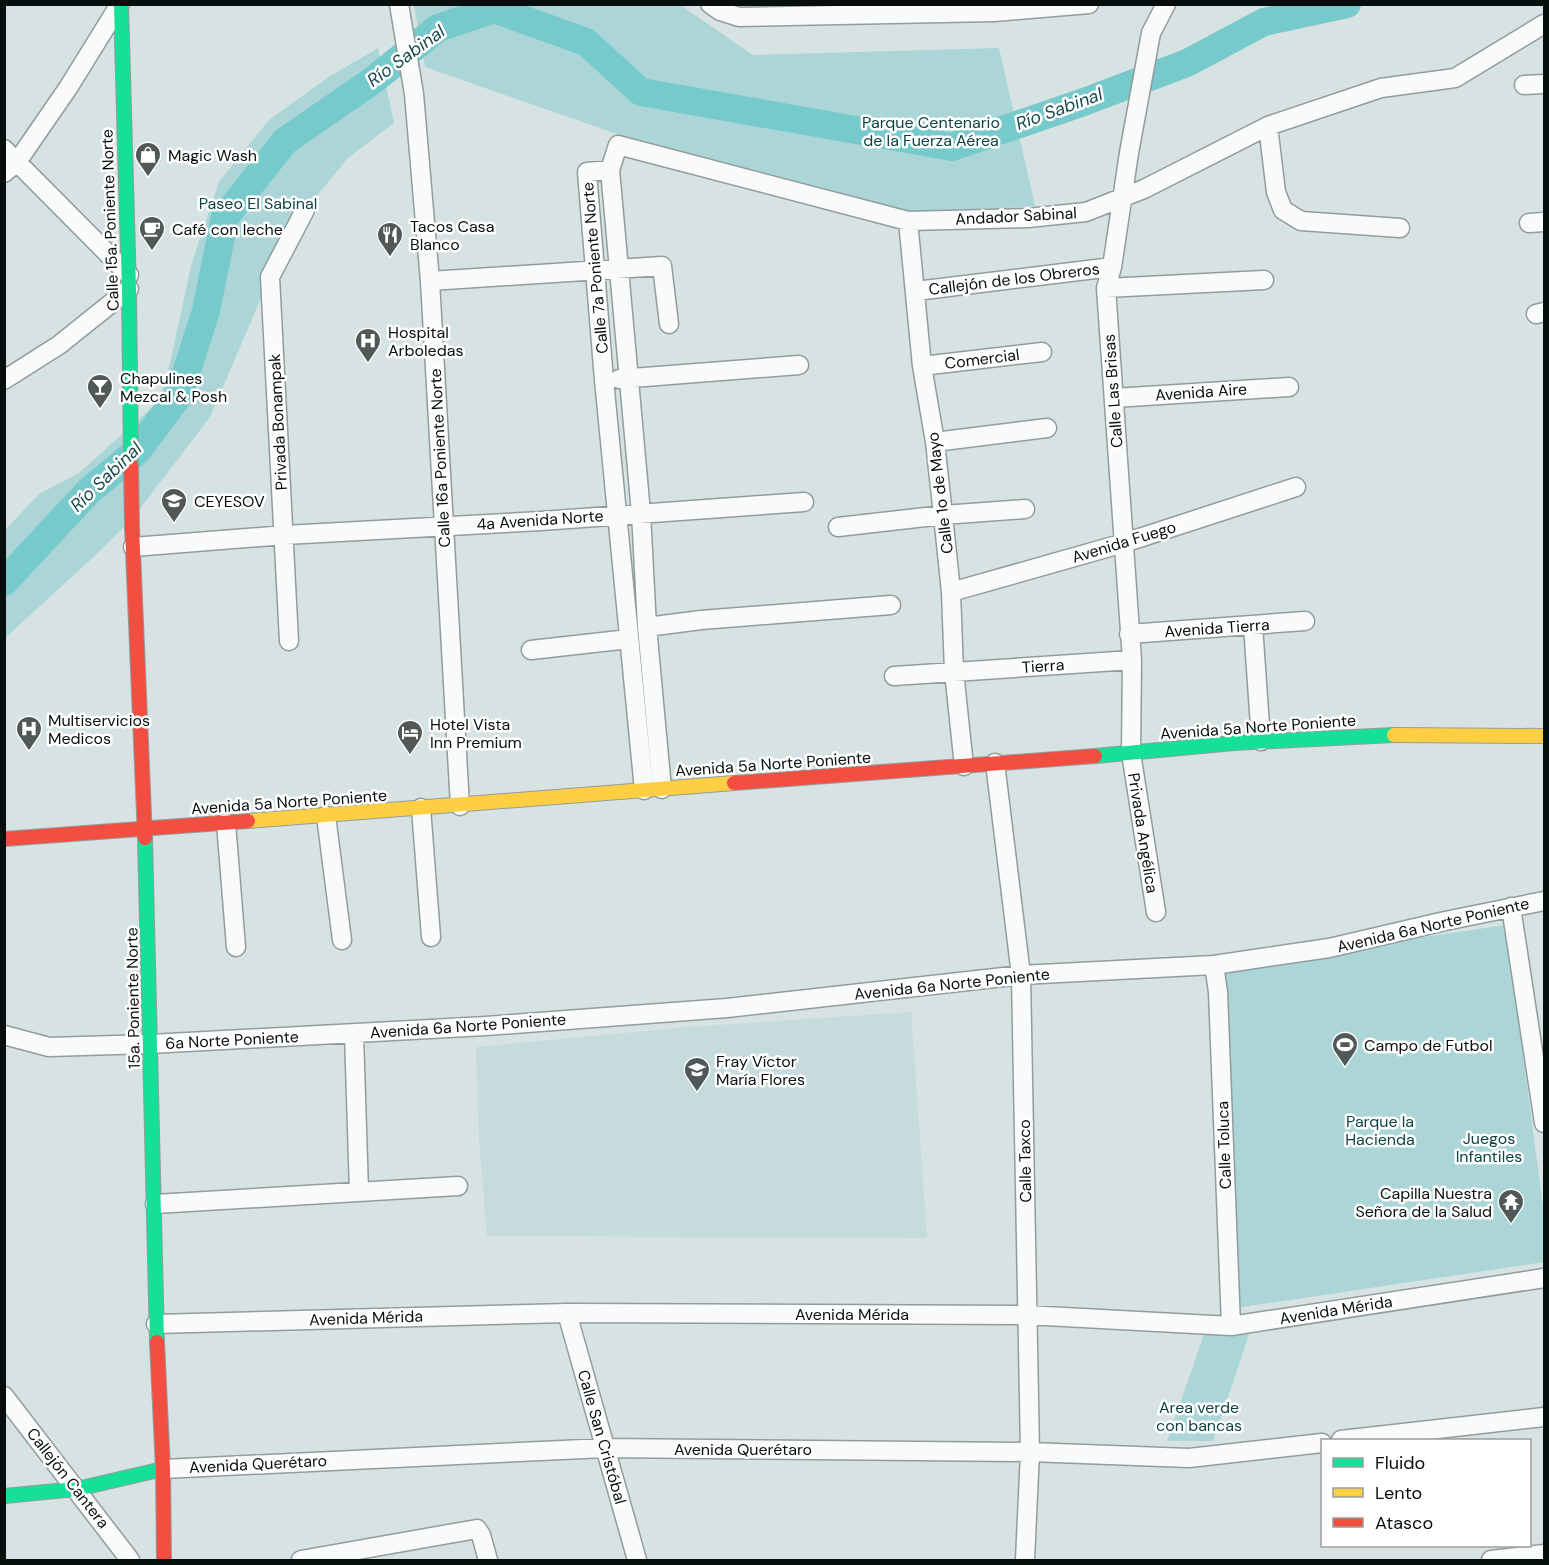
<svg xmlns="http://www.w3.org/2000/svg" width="1549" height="1565" font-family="'DM Sans',sans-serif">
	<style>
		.built { fill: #c5dbdc }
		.green { fill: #abd5d6 }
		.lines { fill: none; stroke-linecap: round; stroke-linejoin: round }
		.river { stroke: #76cacc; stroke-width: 28 }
		.street-casing { stroke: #939c9c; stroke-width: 21 }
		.fast-casing { stroke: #939c9c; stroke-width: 16 }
		.slow-casing { stroke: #939c9c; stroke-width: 16 }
		.jam-casing { stroke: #939c9c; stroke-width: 16 }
		.street { stroke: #f9fbfb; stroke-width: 18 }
		.fast { stroke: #16e098; stroke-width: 14 }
		.slow { stroke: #ffcf43; stroke-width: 14 }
		.jam { stroke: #f24e42; stroke-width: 14 }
		.labels { text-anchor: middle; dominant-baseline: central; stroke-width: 5; stroke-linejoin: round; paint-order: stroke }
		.park-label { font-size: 16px; fill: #0d4344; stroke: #fff }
		.poi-label { font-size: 16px; fill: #070e0e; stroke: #fff; text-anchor: start }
		.street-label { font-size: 16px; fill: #070e0e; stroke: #fff }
		.water-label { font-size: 18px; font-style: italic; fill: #184b4c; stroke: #fff }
	</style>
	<rect width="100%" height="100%" fill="#d7e2e2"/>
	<path class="built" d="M911,1012L927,1238L487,1236L479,1140L476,1047L688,1027Z"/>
	<path class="green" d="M414,5H680L753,55L999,48L1035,206L913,214L637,141L425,67Z
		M378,48L394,123L348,158L305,210L270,277L210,417L132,519L100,551L5,638V530L39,494L79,473L159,401L170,363L192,262L219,182L269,120L327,78Z
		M1506,925L1544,1215V1262L1236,1308L1218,967Z
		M1207,1326H1252L1213,1441H1167Z"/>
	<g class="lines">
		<path class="river" d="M4,582L89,491L137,451L179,395L206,311L225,217L285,141L372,81L438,28L494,9L586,42L641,92L952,147L1081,103L1187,63L1264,22L1347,4"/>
		<defs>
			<path id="street" d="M399,4L414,94L430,281L460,806
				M710,4L720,11L739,17L994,12L1089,4
				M1524,85L1544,84
				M1268,126L1276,192L1283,210L1301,221L1400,228
				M4,149L129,275
				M610,170L587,172L604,380L644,790
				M4,173L17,162L68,88L120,4
				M908,221L922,366L935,442L943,515L951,592L954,672L964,766
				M1529,223L1544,222
				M430,281L662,266L669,324
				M1106,288L1264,280
				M916,291L1112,267
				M1536,314L1544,312
				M922,366L1042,352
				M619,379L799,365
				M4,380L59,345L129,289
				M1114,398L1289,387
				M935,442L1047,428
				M838,527L943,515L1025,509
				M133,547L285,535L541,521L804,502
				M951,592L1124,543L1296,487
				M1253,625L1261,741
				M647,627L701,620L891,605
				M1129,634L1305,621
				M289,641L270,277L305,210
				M531,650L629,639
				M894,676L1132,660
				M995,763L1021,975L1030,1452L1025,1560
				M662,789L647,627L641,513L610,170L618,145L908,221L1028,218L1086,212L1144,189L1268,126L1381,88L1455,78L1544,24
				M421,808L431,937
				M326,816L342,940
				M226,823L236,947
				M1511,907L1544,1123
				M1156,912L1131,753L1132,660L1106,288L1112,267L1129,153L1151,33L1166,4
				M1214,965L1218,992L1231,1326
				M354,1034L359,1192
				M4,1035L49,1047L150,1044L486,1026L727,1008L1021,975L1214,965L1329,948L1445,921L1544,901
				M155,1204L458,1186
				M567,1313L637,1560
				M156,1324L567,1313L1027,1315L1231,1326L1544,1278
				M4,1396L130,1560
				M1341,1440L1544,1417
				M163,1469L605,1448L1030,1452L1189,1458L1322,1443
				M301,1560L477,1529L481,1535L488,1560
				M1491,1560L1544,1554"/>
			<path id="fast" d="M121,4L129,289L131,465
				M1095,756L1234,743L1394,735
				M145,838L157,1342
				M4,1496L77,1489L163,1469"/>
			<path id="slow" d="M1394,735L1544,736
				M248,821L734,783"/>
			<path id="jam" d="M131,465L132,527L145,838
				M734,783L1095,756
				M4,839L248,821
				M157,1342L163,1469L164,1560"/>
		</defs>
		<use href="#street" class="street-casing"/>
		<use href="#fast" class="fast-casing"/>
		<use href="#slow" class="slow-casing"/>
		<use href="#jam" class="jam-casing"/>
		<use href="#street" class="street"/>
		<use href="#fast" class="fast"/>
		<use href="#slow" class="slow"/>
		<use href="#jam" class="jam"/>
	</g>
	<defs>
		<symbol id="shop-pin" viewBox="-11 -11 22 30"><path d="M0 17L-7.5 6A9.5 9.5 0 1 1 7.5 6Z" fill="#505858" stroke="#fff"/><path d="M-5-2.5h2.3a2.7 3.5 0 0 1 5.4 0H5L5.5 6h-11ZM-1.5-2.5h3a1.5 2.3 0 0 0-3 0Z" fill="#fff"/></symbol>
		<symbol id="cafe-pin" viewBox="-11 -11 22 30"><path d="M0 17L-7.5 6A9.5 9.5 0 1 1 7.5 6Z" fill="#505858" stroke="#fff"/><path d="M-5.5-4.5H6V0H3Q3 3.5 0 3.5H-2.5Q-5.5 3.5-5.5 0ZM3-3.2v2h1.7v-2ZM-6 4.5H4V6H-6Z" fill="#fff"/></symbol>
		<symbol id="restaurant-pin" viewBox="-11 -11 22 30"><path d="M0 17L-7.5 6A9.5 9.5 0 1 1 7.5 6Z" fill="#505858" stroke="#fff"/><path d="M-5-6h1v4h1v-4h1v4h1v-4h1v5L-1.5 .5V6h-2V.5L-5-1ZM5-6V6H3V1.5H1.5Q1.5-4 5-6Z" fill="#fff"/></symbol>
		<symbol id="hospital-pin" viewBox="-11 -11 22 30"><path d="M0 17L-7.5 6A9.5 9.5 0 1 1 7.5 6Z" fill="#505858" stroke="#fff"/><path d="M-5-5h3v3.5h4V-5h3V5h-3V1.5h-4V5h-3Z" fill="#fff"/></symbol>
		<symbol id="bar-pin" viewBox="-11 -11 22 30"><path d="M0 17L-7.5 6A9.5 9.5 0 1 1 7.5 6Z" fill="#505858" stroke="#fff"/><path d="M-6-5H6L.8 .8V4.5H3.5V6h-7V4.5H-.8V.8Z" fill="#fff"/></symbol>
		<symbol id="school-pin" viewBox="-11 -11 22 30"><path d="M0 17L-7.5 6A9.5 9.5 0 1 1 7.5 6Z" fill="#505858" stroke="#fff"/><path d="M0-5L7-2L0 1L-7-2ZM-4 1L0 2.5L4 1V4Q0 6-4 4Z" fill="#fff"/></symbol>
		<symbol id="hotel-pin" viewBox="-11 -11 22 30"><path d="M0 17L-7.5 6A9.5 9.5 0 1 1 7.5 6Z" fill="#505858" stroke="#fff"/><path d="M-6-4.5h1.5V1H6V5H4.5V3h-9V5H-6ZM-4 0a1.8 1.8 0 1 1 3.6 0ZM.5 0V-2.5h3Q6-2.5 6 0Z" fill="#fff"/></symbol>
		<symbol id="stadium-pin" viewBox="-11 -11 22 30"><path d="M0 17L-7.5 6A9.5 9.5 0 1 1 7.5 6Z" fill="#505858" stroke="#fff"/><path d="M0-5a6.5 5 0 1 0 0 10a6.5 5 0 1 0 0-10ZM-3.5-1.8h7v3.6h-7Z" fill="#fff"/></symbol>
		<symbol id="temple-pin" viewBox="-11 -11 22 30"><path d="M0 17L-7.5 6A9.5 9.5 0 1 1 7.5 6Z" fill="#505858" stroke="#fff"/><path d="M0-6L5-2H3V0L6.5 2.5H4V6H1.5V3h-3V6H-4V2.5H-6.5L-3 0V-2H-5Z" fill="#fff"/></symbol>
	</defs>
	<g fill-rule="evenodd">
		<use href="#shop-pin" x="133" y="140" width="30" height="40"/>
		<use href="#cafe-pin" x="137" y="214" width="30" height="40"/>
		<use href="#restaurant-pin" x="375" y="220" width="30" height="40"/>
		<use href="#hospital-pin" x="353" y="326" width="30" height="40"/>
		<use href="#bar-pin" x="85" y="372" width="30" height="40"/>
		<use href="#school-pin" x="159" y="486" width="30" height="40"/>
		<use href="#hospital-pin" x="14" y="714" width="30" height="40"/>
		<use href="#hotel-pin" x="395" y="718" width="30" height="40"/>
		<use href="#stadium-pin" x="1330" y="1030" width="30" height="40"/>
		<use href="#school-pin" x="682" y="1055" width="30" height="40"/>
		<use href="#temple-pin" x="1496" y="1187" width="30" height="40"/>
	</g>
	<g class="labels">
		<g class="park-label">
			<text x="931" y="122">Parque Centenario<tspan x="931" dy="18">de la Fuerza Aérea</tspan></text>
			<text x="258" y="203">Paseo El Sabinal</text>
			<text x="1380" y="1121">Parque la<tspan x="1380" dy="18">Hacienda</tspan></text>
			<text x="1489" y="1138">Juegos<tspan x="1489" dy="18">Infantiles</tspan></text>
			<text x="1199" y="1407">Area verde<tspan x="1199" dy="18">con bancas</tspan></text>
		</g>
		<g class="poi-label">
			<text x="168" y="155">Magic Wash</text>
			<text x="410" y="226">Tacos Casa<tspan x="410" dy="18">Blanco</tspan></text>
			<text x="172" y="229">Café con leche</text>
			<text x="388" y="332">Hospital<tspan x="388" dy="18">Arboledas</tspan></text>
			<text x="120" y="378">Chapulines<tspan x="120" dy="18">Mezcal &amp; Posh</tspan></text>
			<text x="194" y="501">CEYESOV</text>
			<text x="48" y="720">Multiservicios<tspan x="48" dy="18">Medicos</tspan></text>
			<text x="430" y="724">Hotel Vista<tspan x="430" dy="18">Inn Premium</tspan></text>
			<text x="1364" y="1045">Campo de Futbol</text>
			<text x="716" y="1061">Fray Víctor<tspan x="716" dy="18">María Flores</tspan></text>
			<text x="1492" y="1193" text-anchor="end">Capilla Nuestra<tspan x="1492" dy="18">Señora de la Salud</tspan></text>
		</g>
		<g class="street-label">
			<text transform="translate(1016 216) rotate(-3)">Andador Sabinal</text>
			<text transform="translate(110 220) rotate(-92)">Calle 15a. Poniente Norte</text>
			<text transform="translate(595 268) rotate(-95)">Calle 7a Poniente Norte</text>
			<text transform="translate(1014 279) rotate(-7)">Callejón de los Obreros</text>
			<text transform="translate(982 359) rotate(-7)">Comercial</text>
			<text transform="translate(1113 391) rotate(-94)">Calle Las Brisas</text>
			<text transform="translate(1201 392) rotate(-4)">Avenida Aire</text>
			<text transform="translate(278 422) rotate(-93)">Privada Bonampak</text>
			<text transform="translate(440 458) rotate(-93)">Calle 16a Poniente Norte</text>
			<text transform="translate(940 493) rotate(-97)">Calle 1o de Mayo</text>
			<text transform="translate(540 520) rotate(-4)">4a Avenida Norte</text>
			<text transform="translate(1124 542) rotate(-17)">Avenida Fuego</text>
			<text transform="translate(1217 628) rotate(-4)">Avenida Tierra</text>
			<text transform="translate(1043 666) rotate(-4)">Tierra</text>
			<text transform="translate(1258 727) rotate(-4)">Avenida 5a Norte Poniente</text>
			<text transform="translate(773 764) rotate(-4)">Avenida 5a Norte Poniente</text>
			<text transform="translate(289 802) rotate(-4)">Avenida 5a Norte Poniente</text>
			<text transform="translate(1143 833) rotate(81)">Privada Angélica</text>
			<text transform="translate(1433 925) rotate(-13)">Avenida 6a Norte Poniente</text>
			<text transform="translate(952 984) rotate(-6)">Avenida 6a Norte Poniente</text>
			<text transform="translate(133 998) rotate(-91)">15a. Poniente Norte</text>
			<text transform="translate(468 1026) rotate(-4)">Avenida 6a Norte Poniente</text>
			<text transform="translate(232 1040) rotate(-3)">6a Norte Poniente</text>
			<text transform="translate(1224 1145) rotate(-92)">Calle Toluca</text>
			<text transform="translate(1025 1161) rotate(-91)">Calle Taxco</text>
			<text transform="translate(1336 1310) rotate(-9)">Avenida Mérida</text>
			<text x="852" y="1314">Avenida Mérida</text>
			<text transform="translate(366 1318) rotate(-2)">Avenida Mérida</text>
			<text transform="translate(602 1437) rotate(74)">Calle San Cristóbal</text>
			<text x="743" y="1449">Avenida Querétaro</text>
			<text transform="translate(258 1464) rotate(-3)">Avenida Querétaro</text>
			<text transform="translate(68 1478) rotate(52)">Callejón Cantera</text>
		</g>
		<g class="water-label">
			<text transform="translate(406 56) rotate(-36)">Río Sabinal</text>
			<text transform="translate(1059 109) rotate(-20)">Río Sabinal</text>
			<text transform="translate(106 477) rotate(-44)">Río Sabinal</text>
		</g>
	</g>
	<rect width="1549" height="1565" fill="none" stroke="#070e0e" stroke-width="12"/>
	<rect x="1321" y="1439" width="210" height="108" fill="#ffffff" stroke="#9c9f9f" stroke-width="1.5"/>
	<rect x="1333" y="1458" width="30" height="9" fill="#16e098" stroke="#9c9f9f" stroke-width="1.5"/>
	<text x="1375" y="1469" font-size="18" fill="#070e0e">Fluido</text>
	<rect x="1333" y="1488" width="30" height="9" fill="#ffcf43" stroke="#9c9f9f" stroke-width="1.5"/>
	<text x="1375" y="1499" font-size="18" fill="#070e0e">Lento</text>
	<rect x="1333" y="1518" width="30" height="9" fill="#f24e42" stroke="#9c9f9f" stroke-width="1.5"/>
	<text x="1375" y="1529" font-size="18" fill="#070e0e">Atasco</text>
</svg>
